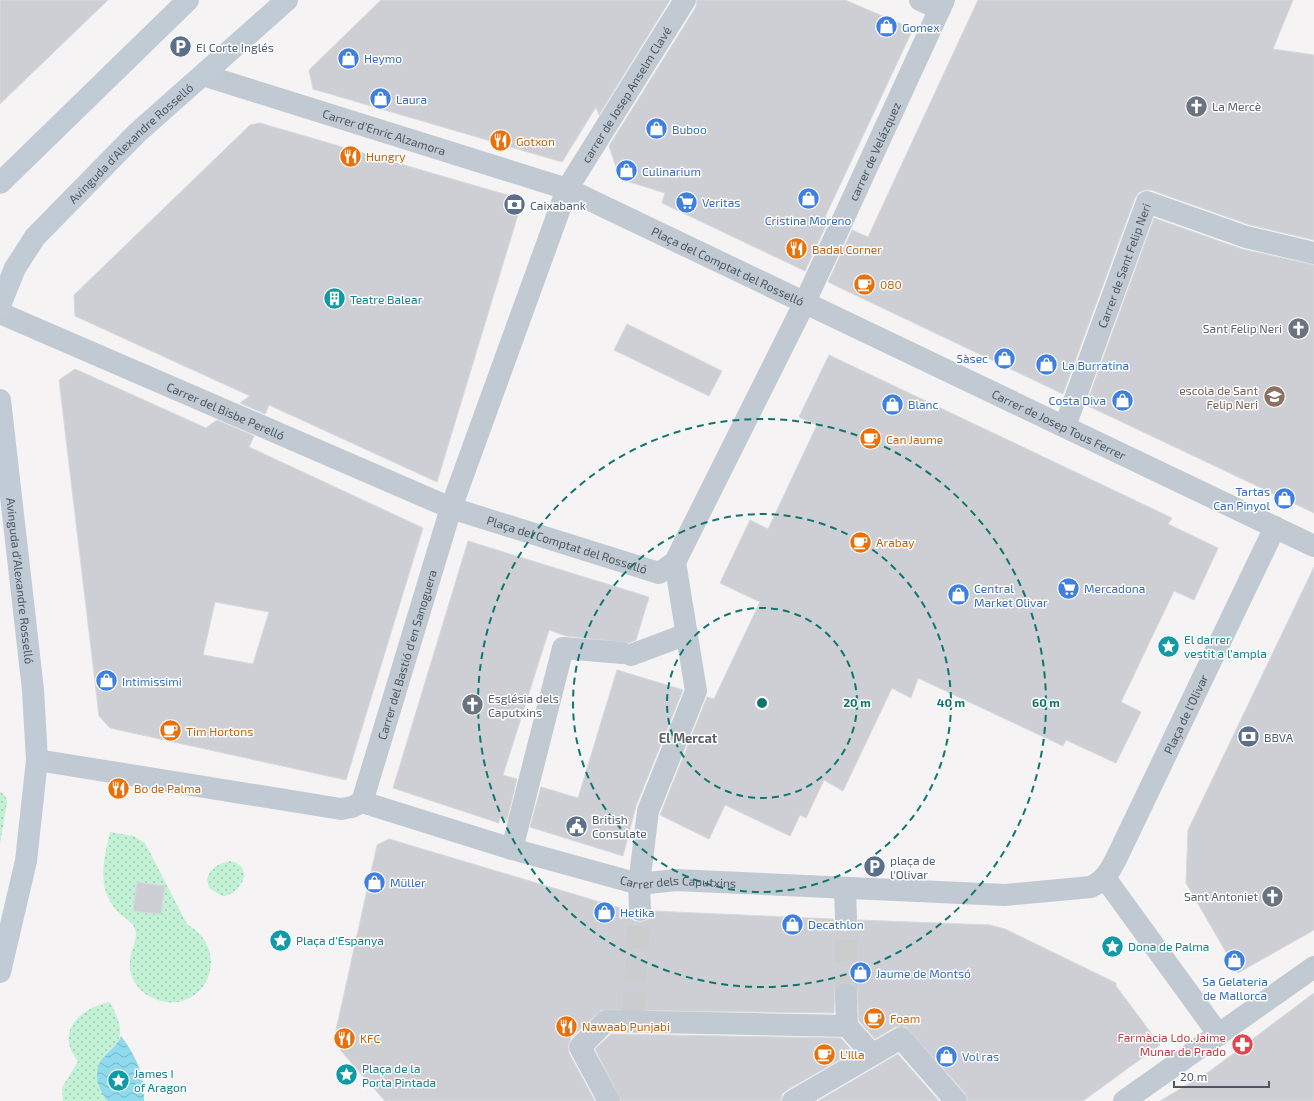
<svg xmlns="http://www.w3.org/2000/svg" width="1314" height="1101" font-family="'Exo 2',sans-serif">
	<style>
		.grass { fill: url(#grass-dots) }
		.water { fill: url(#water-waves) }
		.building { fill: #cdcfd5; stroke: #d7d9de; fill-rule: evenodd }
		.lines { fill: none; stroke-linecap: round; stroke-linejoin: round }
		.pedestrian-tunnel { stroke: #caccce; stroke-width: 22; stroke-dasharray: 22 11; stroke-linecap: butt }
		.pedestrian { stroke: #c1cad2; stroke-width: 22 }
		.minor { stroke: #c1cad2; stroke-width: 22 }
		.secondary { stroke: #c1cbd6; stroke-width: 22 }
		.ring { fill: none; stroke: #0f766e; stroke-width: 2; stroke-dasharray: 7 5 }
		.labels { text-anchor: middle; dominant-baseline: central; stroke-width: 3; stroke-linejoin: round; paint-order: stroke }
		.shop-label { font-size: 12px; fill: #366cbe; stroke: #fff; text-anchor: start }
		.service-label { font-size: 12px; fill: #4e5e75; stroke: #fff; text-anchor: start }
		.street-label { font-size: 12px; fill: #4a5661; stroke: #fff }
		.worship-label { font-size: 12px; fill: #5b616d; stroke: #fff; text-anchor: start }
		.food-label { font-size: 12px; fill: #c56008; stroke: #fff; text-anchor: start }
		.culture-label { font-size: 12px; fill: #0d838f; stroke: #fff; text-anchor: start }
		.education-label { font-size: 12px; fill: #785e54; stroke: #fff; text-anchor: end }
		.health-label { font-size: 12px; fill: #be3a42; stroke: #fff; text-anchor: end }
		.neighbourhood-label { font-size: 13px; font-weight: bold; fill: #5f6368; stroke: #fff }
		.centre { fill: #0f766e; stroke: #fff; stroke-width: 2 }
		.ring-label { font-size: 12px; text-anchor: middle; font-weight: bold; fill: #0f766e; stroke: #fff; stroke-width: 3; stroke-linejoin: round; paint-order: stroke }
	</style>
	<defs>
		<pattern id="grass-dots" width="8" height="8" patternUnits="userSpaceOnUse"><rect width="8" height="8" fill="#c3f1d5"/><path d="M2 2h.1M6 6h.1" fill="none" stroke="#a0c6b0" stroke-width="1.8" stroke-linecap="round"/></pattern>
		<pattern id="water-waves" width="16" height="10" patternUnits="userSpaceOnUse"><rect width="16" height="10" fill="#90daee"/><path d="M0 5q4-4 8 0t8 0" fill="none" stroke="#78b4c4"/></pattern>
	</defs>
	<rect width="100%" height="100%" fill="#f5f3f3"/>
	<path class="grass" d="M0,791L6,797L7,802L0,844Z
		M110,832L134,836L145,843L187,924C236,953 202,1018 155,999C146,996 137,988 133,979C123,956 140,942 135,929C132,920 122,917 116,910C96,886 104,859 110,832Z
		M230,861C256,865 241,896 222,896L209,888L207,879C210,868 219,863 230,861Z
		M110,1002C122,1027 127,1038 104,1057L108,1101H63L62,1088L78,1061C54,1032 80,1008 110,1002Z"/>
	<path class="water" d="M121,1036C136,1056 145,1075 144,1101H108C98,1090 92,1071 103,1058C110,1050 117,1046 121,1036Z"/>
	<path class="building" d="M0,0H108L0,104Z
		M381,0H670L599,115L596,107L562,162L313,89L309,70Z
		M697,0H845L913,29L825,217L829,219L805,271L662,203L665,193L620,179L609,146L696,7Z
		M978,0H1293L1273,49L1314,55V240L1250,225L1151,190H1145L1139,192L1135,198L1063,394L828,282L852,230L868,237Z
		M260,123L514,197L520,208L437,482L269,405L265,414L240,403L250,396L75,316L74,295L250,125Z
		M1154,218L1242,249L1314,265V513L1086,405Z
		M627,324L722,371L709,396L614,350Z
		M829,355L1172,518L1168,524L1218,548L1194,600L1174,591L1152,637L1121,702L1141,712L1116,763L1066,740L1063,746L918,678L911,698L892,688L843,791L824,780L806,818L800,815L790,836L725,805L709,839L660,815L707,697L714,699L760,602L720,583L750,520L768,529L817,425L799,417Z
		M75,369L206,428L217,420L254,436L249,447L423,528L346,780L110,728L99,716L59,380ZM215,602L269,612L253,664L203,655Z
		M468,541L649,597L636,640L629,643L566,636L549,630L503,775L517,779L507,820L500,818L499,823L393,788Z
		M1314,567V930L1238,973L1186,883L1188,830Z
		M617,670L683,690L636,806L623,856L530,827L541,787L578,798Z
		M389,839L627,910L630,917L634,921L640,922L647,920L652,911L833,919L836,926L840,930L846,931L853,929L858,920L990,925L1005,929L1116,983V986L1160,1045L1083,1101H968L965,1093L906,1027H895L875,1039L859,1021L857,989L852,984L845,983L839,985L835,989L834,1013L601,1010L571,1038L568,1046L569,1053L595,1101H385L341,1051L338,1044L336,1030L377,845Z
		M137,882L165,886L161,914L133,911Z
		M1314,993V1101H1160L1210,1071Z
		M611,1034L841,1038L853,1052L787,1090L782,1094L781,1101H621L595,1049Z
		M898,1054L939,1101H818Z"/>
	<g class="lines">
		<path class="pedestrian-tunnel" d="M846,995V919
			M633,1014L640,910"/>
		<g class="pedestrian">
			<path id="s1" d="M805,302L944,0"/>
			<path d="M631,655L687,634"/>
			<path d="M512,849L563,648L622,653"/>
			<path d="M1105,878L1219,1035"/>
			<path d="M845,888L846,919"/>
			<path d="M640,910L639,884L648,811L696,691L675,562"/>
			<path d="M846,995L847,1026"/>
			<path d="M847,1026L872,1054"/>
			<path d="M609,1101L580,1047L606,1021L847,1026"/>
			<path d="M793,1101L901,1038L956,1101"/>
			<path d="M1124,1101L1314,967"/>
		</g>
		<g class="minor">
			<path d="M920,0L940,9"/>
			<path id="s2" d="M203,75L567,189L685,0"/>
			<path id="s3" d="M0,313L451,508L659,573L675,562L805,302"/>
			<path id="s4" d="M1065,426L1147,202L1246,237L1314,253"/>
			<path d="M37,760L341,809L352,807L362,802"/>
			<path id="s5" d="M362,802L451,508L567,189L1314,546"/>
			<path id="s6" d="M362,802L512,849L639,884L676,880L1005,895L1091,887C1105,880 1110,871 1117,857L1275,527"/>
		</g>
		<g class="secondary">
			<path d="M0,183L188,0"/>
			<path id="s7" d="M0,305L15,268L35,237L137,133L287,0"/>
			<path id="s8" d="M0,400L33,690L37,760L26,861L0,972"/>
		</g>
	</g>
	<g class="ring">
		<circle cx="762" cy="703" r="95"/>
		<circle cx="762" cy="703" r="189"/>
		<circle cx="762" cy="703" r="284"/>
	</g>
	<defs>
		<symbol id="shop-disc" viewBox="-11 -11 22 22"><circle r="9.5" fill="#3f7fe0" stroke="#fff"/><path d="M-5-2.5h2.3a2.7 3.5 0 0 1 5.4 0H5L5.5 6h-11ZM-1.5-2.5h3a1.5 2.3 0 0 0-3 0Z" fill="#fff"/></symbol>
		<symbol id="parking-disc" viewBox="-11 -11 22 22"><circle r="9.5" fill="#5c6f8a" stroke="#fff"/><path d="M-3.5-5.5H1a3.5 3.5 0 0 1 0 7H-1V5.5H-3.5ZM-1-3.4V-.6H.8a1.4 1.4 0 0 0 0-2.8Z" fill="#fff"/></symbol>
		<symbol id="church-disc" viewBox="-11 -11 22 22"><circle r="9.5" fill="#6b7280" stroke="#fff"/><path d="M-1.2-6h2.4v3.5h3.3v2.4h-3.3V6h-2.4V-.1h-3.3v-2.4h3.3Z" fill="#fff"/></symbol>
		<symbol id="restaurant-disc" viewBox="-11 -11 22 22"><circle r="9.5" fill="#e8710a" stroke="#fff"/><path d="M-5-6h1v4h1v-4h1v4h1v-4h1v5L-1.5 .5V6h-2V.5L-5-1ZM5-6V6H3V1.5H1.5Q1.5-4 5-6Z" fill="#fff"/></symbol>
		<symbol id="supermarket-disc" viewBox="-11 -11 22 22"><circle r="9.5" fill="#3f7fe0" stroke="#fff"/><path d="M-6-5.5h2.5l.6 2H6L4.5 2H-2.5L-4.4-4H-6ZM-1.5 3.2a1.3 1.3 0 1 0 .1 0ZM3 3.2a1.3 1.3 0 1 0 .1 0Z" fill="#fff"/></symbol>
		<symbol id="bank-disc" viewBox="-11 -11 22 22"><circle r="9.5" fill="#5c6f8a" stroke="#fff"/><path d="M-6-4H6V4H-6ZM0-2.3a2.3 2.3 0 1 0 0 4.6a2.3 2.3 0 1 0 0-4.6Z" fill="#fff"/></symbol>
		<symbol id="cafe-disc" viewBox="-11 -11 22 22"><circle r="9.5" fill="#e8710a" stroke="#fff"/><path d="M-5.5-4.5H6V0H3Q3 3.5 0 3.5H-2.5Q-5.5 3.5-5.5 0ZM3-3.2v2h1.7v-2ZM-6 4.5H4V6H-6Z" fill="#fff"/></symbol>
		<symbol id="building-disc" viewBox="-11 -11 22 22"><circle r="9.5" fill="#0f9aa8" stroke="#fff"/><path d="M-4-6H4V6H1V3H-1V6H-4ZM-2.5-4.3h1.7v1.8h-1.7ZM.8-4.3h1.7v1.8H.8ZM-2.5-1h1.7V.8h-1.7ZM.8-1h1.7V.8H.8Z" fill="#fff"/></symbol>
		<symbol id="school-disc" viewBox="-11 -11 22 22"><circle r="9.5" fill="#8d6e63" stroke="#fff"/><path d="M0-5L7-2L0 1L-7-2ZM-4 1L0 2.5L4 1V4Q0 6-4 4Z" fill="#fff"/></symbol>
		<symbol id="sight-disc" viewBox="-11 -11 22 22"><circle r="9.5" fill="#0f9aa8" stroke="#fff"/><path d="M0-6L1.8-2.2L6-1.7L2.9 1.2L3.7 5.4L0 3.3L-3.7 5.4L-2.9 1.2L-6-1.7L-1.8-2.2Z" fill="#fff"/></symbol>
		<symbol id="civic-disc" viewBox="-11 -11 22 22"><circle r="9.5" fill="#5c6f8a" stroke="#fff"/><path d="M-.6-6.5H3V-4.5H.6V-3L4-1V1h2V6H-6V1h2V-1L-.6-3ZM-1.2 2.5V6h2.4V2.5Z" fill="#fff"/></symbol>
		<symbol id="pharmacy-disc" viewBox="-11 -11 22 22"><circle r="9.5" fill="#e0444e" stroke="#fff"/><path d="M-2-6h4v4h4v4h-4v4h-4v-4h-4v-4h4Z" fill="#fff"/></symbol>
	</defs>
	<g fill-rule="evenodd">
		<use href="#shop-disc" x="874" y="14" width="25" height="25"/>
		<use href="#parking-disc" x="168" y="34" width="25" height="25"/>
		<use href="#shop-disc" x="336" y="46" width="25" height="25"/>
		<use href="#shop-disc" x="368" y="86" width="25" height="25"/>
		<use href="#church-disc" x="1184" y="94" width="25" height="25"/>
		<use href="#shop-disc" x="644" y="116" width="25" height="25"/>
		<use href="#restaurant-disc" x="488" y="128" width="25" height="25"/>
		<use href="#restaurant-disc" x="338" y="144" width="25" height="25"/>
		<use href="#shop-disc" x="614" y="158" width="25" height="25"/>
		<use href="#shop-disc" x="796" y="186" width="25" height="25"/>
		<use href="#supermarket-disc" x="674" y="190" width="25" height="25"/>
		<use href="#bank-disc" x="502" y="192" width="25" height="25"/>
		<use href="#restaurant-disc" x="784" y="236" width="25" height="25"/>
		<use href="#cafe-disc" x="852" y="272" width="25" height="25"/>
		<use href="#building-disc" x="322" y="286" width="25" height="25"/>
		<use href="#church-disc" x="1286" y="316" width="25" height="25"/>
		<use href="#shop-disc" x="992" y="346" width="25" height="25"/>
		<use href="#shop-disc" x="1034" y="352" width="25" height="25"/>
		<use href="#school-disc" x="1262" y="384" width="25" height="25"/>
		<use href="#shop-disc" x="1110" y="388" width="25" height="25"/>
		<use href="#shop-disc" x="880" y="392" width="25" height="25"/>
		<use href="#cafe-disc" x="858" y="426" width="25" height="25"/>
		<use href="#shop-disc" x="1272" y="486" width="25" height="25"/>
		<use href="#cafe-disc" x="848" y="530" width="25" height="25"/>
		<use href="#supermarket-disc" x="1056" y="576" width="25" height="25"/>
		<use href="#shop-disc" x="946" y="582" width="25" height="25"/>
		<use href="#sight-disc" x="1156" y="634" width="25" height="25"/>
		<use href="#shop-disc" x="94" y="668" width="25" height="25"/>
		<use href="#church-disc" x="460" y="692" width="25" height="25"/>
		<use href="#cafe-disc" x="158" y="718" width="25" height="25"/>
		<use href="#bank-disc" x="1236" y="724" width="25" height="25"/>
		<use href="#restaurant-disc" x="106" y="776" width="25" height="25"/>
		<use href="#civic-disc" x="564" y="814" width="25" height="25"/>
		<use href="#parking-disc" x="862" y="854" width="25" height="25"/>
		<use href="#shop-disc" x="362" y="870" width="25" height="25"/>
		<use href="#church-disc" x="1260" y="884" width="25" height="25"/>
		<use href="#shop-disc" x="592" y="900" width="25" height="25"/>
		<use href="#shop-disc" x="780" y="912" width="25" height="25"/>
		<use href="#sight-disc" x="268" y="928" width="25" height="25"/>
		<use href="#sight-disc" x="1100" y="934" width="25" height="25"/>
		<use href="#shop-disc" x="1222" y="948" width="25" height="25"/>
		<use href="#shop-disc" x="848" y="960" width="25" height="25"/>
		<use href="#cafe-disc" x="862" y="1006" width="25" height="25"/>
		<use href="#restaurant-disc" x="554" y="1014" width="25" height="25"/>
		<use href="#restaurant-disc" x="332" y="1026" width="25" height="25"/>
		<use href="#pharmacy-disc" x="1230" y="1032" width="25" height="25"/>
		<use href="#cafe-disc" x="812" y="1042" width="25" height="25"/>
		<use href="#shop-disc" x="934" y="1044" width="25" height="25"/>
		<use href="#sight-disc" x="334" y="1062" width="25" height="25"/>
		<use href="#sight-disc" x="106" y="1068" width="25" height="25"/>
	</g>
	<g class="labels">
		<g class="shop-label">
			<text x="902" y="27">Gomex</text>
			<text x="364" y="58">Heymo</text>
			<text x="396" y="99">Laura</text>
			<text x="672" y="129">Buboo</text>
			<text x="642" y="171">Culinarium</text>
			<text x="702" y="202">Veritas</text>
			<text x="808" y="220" text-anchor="middle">Cristina Moreno</text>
			<text x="988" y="358" text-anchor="end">5àsec</text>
			<text x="1062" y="365">La Burratina</text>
			<text x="1106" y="400" text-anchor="end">Costa Diva</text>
			<text x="908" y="404">Blanc</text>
			<text x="1270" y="491" text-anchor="end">Tartas<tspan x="1270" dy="14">Can Pinyol</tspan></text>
			<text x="974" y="588">Central<tspan x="974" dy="14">Market Olivar</tspan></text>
			<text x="1084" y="588">Mercadona</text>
			<text x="122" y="681">Intimissimi</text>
			<text x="390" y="882">Müller</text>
			<text x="620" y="912">Hetika</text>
			<text x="808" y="924">Decathlon</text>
			<text x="876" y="973">Jaume de Montsó</text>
			<text x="1235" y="981" text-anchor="middle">Sa Gelateria<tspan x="1235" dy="14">de Mallorca</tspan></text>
			<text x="962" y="1056">Vol ras</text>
		</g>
		<g class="service-label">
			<text x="196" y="47">El Corte Inglés</text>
			<text x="530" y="205">Caixabank</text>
			<text x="1264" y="737">BBVA</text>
			<text x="592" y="819">British<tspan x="592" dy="14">Consulate</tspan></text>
			<text x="890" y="860">plaça de<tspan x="890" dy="14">l'Olivar</tspan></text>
		</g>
		<g class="street-label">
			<text stroke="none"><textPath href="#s2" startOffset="493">carrer de Josep Anselm Clavé</textPath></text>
			<text stroke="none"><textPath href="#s2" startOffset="190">Carrer d'Enric Alzamora</textPath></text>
			<text stroke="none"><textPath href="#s7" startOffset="211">Avinguda d'Alexandre Rosselló</textPath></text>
			<text stroke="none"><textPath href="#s1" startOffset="166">carrer de Velázquez</textPath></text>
			<text stroke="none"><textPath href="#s5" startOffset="825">Plaça del Comptat del Rosselló</textPath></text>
			<text stroke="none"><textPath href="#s4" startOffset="171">Carrer de Sant Felip Neri</textPath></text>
			<text stroke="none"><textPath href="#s3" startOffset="246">Carrer del Bisbe Perelló</textPath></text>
			<text stroke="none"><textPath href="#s5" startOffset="1192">Carrer de Josep Tous Ferrer</textPath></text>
			<text stroke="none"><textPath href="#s3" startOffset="613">Plaça del Comptat del Rosselló</textPath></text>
			<text stroke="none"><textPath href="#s8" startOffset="182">Avinguda d'Alexandre Rosselló</textPath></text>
			<text stroke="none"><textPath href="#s5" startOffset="154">Carrer del Bastió d'en Sanoguera</textPath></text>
			<text stroke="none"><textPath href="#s6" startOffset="941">Plaça de l'Olivar</textPath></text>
			<text stroke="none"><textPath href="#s6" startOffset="328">Carrer dels Caputxins</textPath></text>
		</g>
		<g class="worship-label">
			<text x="1212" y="106">La Mercè</text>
			<text x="1282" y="328" text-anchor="end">Sant Felip Neri</text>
			<text x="488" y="698">Església dels<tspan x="488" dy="14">Caputxins</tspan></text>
			<text x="1258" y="896" text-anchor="end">Sant Antoniet</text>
		</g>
		<g class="food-label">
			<text x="516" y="141">Gotxon</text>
			<text x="366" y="156">Hungry</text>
			<text x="812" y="249">Badal Corner</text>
			<text x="880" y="284">080</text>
			<text x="886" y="439">Can Jaume</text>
			<text x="876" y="542">Arabay</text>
			<text x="186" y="731">Tim Hortons</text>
			<text x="134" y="788">Bo de Palma</text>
			<text x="890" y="1018">Foam</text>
			<text x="582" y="1026">Nawaab Punjabi</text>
			<text x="360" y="1038">KFC</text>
			<text x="840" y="1054">L'Illa</text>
		</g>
		<g class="culture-label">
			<text x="350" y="299">Teatre Balear</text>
			<text x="1184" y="639">El darrer<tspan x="1184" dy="14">vestit a l'ampla</tspan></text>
			<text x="296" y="940">Plaça d'Espanya</text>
			<text x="1128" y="946">Dona de Palma</text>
			<text x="362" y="1068">Plaça de la<tspan x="362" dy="14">Porta Pintada</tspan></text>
			<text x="134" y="1073">James I<tspan x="134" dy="14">of Aragon</tspan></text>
		</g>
		<g class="education-label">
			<text x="1258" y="390">escola de Sant<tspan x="1258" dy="14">Felip Neri</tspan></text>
		</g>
		<g class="health-label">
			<text x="1226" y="1037">Farmàcia Ldo. Jaime<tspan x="1226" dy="14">Munar de Prado</tspan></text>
		</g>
		<g class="neighbourhood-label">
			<text x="688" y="738">El Mercat</text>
		</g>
	</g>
	<circle cx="762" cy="703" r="6" class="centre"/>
	<g class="ring-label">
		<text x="857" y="707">20 m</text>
		<text x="951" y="707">40 m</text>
		<text x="1046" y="707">60 m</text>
	</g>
	<path d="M1174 1081v6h95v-6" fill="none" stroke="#4a5661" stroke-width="2"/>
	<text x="1180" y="1081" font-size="12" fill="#4a5661" stroke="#ffffff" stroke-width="3" paint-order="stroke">20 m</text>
</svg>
